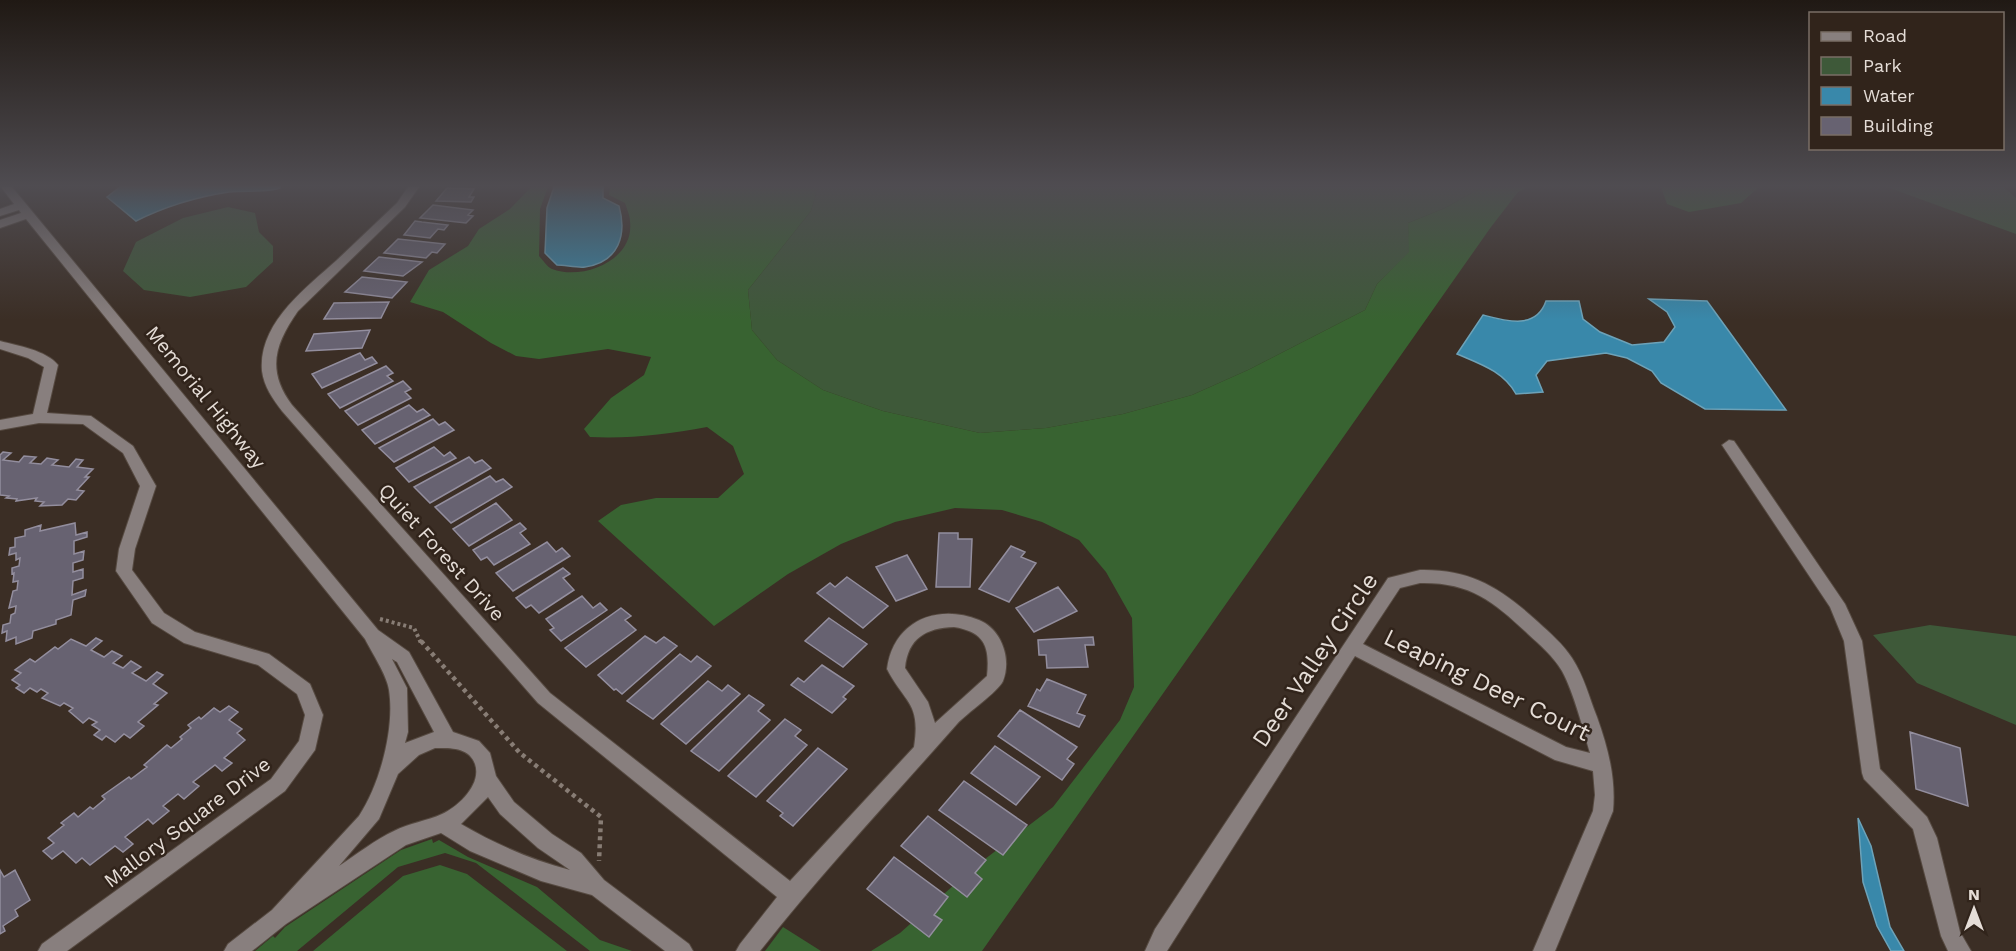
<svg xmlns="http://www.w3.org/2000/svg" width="2016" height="951" font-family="'Work Sans',sans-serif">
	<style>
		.green { fill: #3e5939 }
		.forest { fill: #386331 }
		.water { fill: #3988aa; stroke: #6da2b8; stroke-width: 1.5 }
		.building { fill: #676271; stroke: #938e9e; stroke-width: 1.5 }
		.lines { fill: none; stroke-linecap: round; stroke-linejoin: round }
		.minor-casing { stroke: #564a41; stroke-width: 2 }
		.path-far1 { stroke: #887d75; stroke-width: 4; stroke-dasharray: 3 3; stroke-linecap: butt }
		.path { stroke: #887d75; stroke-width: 4.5; stroke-dasharray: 4 4; stroke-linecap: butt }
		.minor { fill: #887f7e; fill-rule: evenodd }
		.labels { text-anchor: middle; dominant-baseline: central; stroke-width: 5; stroke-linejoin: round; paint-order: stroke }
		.street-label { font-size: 20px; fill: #e5ddd7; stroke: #31241b }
		.near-street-label { font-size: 24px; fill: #e5ddd7; stroke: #31241b }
	</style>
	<rect width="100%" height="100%" fill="#3b2e25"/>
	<path class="green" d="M818,187H1482L1445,208L1408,223L1410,252L1377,284L1365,310L1248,370L1192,395L1123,414L1046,428L980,433L883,411L823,390L777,360L752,330L748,290L811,211Z
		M1887,187H2004L2016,198V234Z
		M228,207L255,213L259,232L273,246V262L246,287L190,297L144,290L123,271L136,242L183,218Z
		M1930,625L2016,636V725L1917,683L1873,635Z"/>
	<path class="forest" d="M531,187H548L540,209L539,256C543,260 547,267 552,269C583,281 635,260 630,221C630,216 627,209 625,203L609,195L610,187H818L811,211L748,290L752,330L777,360L823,390L883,411L980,433L1046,428L1123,414L1192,395L1248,370L1365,310L1377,284L1409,252L1408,223L1445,208L1482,187H1529L1518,192L1491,227L982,951H871L900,933L972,869L1053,807L1120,720L1134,687L1132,618L1106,572L1079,540L1042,522L1002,510L955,508L895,522L841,544L788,574L714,626L598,521L621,505L656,498H718L744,474L733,446L707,427C668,434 630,439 590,437L584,429L611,398L644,375L651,357L608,349L539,359L516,356L491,343L443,312L410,302L429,270L468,246L479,229L510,209Z
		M1661,187H1759L1741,203L1689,212L1667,204Z
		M432,839L433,843L439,840L468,857L537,887L600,940L632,951H590L476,863L445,853L398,867L297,951H255L273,936L275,938L285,927L401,850Z
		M440,865L467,874L567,951H313L403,876Z
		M783,927L821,951H765Z"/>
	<path class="water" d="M120,187H280V188C265,193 245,190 229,192C196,197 166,206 136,221L107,197Z
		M554,187H603V198L619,206C627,235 619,262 585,267C577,268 565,265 557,265L545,253L547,208Z
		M1649,299L1707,301L1786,410L1705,409L1661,383L1652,371L1627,358L1606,353L1547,361L1536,375L1543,392L1516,394C1503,371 1480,364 1457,354L1483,315C1506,321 1536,330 1546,301H1579L1583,319L1600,332L1632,345L1664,342L1675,327L1667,312Z
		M1858,818L1871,846L1890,927L1904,951H1891L1877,926L1863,882Z"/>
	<path class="building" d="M447,188L474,189L469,197H474L471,202L436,201Z
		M433,205L473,210L468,215L473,216L466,223L420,218Z
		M415,221L422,222L448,225L444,230L438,229L430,238L404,235Z
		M398,239L445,244L437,253L432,252L426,258L384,253Z
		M379,257L422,262L403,276L364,271Z
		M362,277L407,282L392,298L345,292Z
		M389,302L381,318L324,319L334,303Z
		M370,330L362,348L306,351L314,334Z
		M360,353L365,360L372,357L377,363L322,388L312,374Z
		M386,366L393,373L387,376L393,381L344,406L340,408L328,394Z
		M403,381L411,389L405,392L411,398L358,425L345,411Z
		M409,405L417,412L423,409L430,415L375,444L362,430Z
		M433,419L439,425L445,422L454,430L394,462L379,448Z
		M434,447L444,456L450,452L456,458L409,482L396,468Z
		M3,452L11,453L3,460L19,462L24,456L36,457L30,463L41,464L47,458L58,460L52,465L69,467L76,459L83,460L77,467L93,469L85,477H89L77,490L84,491L76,500L68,499L62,505L40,506L44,502L35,501L37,498L16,501L17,499L6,498L9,496L0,495V455Z
		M469,457L475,463L482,460L491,468L430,503L414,487Z
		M490,476L496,482L503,479L512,487L451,523L435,507Z
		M496,503L512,520L469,546L453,529Z
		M75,523L76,535L87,532V537L74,541V554L84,551L83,560L73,563V572L83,569V578L73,581L72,595L86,590L85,596L73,600L71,615L56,620V624L33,631L32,638L16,644V637L6,641L7,631L2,633L3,625L10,623L11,615L15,613L16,606L9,608L13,591L17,590L18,581L13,582L14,573L12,574V568L19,566L20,558L16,560V553L9,555L10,548L15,547V538L25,536V530L41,525L40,531Z
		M520,523L526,529L520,533L530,544L494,565L487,557L481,560L473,550Z
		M939,533H958V539H972L970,587H936Z
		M547,542L556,552L562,548L570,556L513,591L496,573Z
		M1011,546L1025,552L1021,557L1036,563L1009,602L979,589Z
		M907,555L927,589L896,601L876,567Z
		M563,568L570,574L563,578L574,590L539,613L531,605L526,608L516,598Z
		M847,577L888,606L863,628L817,593L830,583L835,587Z
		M1058,587L1077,611L1034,632L1016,608Z
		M582,596L593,608L600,603L607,610L561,641L550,630L554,628L546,619Z
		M621,608L631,616L625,620L636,630L586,667L565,648Z
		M829,618L867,644L843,667L805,641Z
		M645,636L656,643L664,637L677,646L622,694L616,689L614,690L598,675Z
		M1093,637L1094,645H1085L1088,667L1047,668L1046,655H1039L1038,640Z
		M96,638L102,641L91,650L104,657L112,651L122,656L113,663L123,668L131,661L141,667L132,673L146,681L157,672L163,675L153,684L167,693L154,704L158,705L138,722L144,726L130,738L124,734L115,742L106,736L102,740L94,735L100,730L92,725L97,722L89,718L83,723L69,711L73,708L64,703L60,706L42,698L48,693L41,689L37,692L30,688L24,693L16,688L20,685L12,680L21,673L15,670L30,659L35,662L55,647L58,649L71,639L86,646Z
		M680,654L691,662L697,656L711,666L653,719L627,701Z
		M822,665L854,686L843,697L846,699L832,713L791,685L798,678L804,682Z
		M1047,679L1086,695L1077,713L1085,716L1079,727L1028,706L1037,689L1040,691Z
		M708,681L722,691L728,685L740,694L686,744L661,724Z
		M749,695L764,705L758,711L770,720L719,771L691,751Z
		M229,706L238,712L229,720L242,729L237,733L245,740L224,758L232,763L222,771L215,765L193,782L199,786L184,799L178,794L163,806L169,811L153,824L148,819L125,837L133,844L123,852L115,846L90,865L82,858L76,863L63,851L52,859L43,851L54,843L48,838L64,825L61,823L74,813L78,817L90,807L93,809L105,799L102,796L129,777L131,779L147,767L144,765L167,745L171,748L182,739L180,737L191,728L188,725L199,717L201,719L214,708L220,712Z
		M1020,710L1077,747L1067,759L1074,764L1062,780L998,736Z
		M785,719L801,730L795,736L807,745L756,797L728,776Z
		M1910,732L1960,748L1968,806L1916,789Z
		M995,746L1040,777L1016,805L971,773Z
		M818,748L847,769L793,826L780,816L783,813L767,801Z
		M964,781L1027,825L1003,855L939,810Z
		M928,816L986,860L975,873L982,879L967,897L901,846Z
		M894,857L948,897L934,915L942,920L929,937L867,889Z
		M0,870L4,877L15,870L30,900L15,910L18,916L3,926L5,931L0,934Z"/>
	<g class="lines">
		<defs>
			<path id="minor" d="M1,187H12L378,630L409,652L453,732L479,741L490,753L496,776L514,802L552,834L581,853L604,880L689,944L693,951H665L592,895L541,881L470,851L441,833L406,845L286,924L252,951H224L228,944L272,910L359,816C380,784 395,728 389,690C387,675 372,653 365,639L26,219L0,228V220L21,213L19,210L0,216V209L14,204ZM392,659L397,662L434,732L405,743L408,732L407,688ZM435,748C450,748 469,747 475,764C482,784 459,806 442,814C427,821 409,823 394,831C375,840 357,854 339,866L379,819L398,774L419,755ZM488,797L500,814L538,848L570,870C532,860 495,844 461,824Z
				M408,187H419L405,207L298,311C275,344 266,370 292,405L550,693L790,881L914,747C921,702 905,704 887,669C893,622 936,603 979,620C1001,629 1012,658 1003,681C998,692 967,713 957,724C891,799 822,872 760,951H736L740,944L777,897L538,703L282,411C273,399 264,387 262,371C258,323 306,288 337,260C357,241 377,222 397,203ZM954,627C985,632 990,647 987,676L935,723L928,702L905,668C908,638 926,628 954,627Z
				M0,341C18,346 46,350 58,365L47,413L91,416L133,446L156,486L135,549L132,570L164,613L195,632L269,654L310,684L323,715L315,750L285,791L67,951H38L42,944L271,779L299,741L305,715L297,694L258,665L184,643L152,623L116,571L119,549L140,486L123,453L83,424L39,423L0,430V420L33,414L44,367L28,358L0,349Z
				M1729,440L1734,441L1845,604L1862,641L1880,769L1927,817L1937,838L1960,932L1971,951H1948L1941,936L1913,829L1864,779L1862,773L1844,641L1830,607L1722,445Z
				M1420,570C1471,569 1501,588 1538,622C1550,633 1563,644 1572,658C1584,676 1589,697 1597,717C1608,748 1616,778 1613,811L1555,951H1533L1593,811L1595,795L1593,771L1555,760L1355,656L1167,951H1145L1155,929L1388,578ZM1420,583C1470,582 1493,601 1528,634C1540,645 1553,656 1562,671C1574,693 1583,729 1590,753L1566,747L1363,644L1400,588Z"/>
		</defs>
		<use href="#minor" class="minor-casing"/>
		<path class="path-far1" d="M380,619L414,628L421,643"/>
		<path class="path" d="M421,641L520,753L601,817L599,861"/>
		<use href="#minor" class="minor"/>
	</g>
	<linearGradient id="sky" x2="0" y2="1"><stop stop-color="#201914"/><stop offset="0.58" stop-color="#4f4c51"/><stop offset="1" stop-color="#4f4c51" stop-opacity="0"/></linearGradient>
	<rect width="2016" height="320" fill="url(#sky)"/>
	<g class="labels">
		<g class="street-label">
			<text transform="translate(206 397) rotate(51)">Memorial Highway</text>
			<text transform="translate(442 552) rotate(48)">Quiet Forest Drive</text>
			<text transform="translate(187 822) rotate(-37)">Mallory Square Drive</text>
		</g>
		<g class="near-street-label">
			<text transform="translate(1315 660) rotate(-56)">Deer Valley Circle</text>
			<text transform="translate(1487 685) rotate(26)">Leaping Deer Court</text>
		</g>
	</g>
	<rect x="1809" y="12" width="195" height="138" fill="#31241b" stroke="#796e66" stroke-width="1.5"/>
	<rect x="1821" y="32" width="30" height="9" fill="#887f7e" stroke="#796e66" stroke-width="1.5"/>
	<text x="1863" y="42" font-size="18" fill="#e5ddd7">Road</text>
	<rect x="1821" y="57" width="30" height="18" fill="#3e5939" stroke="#796e66" stroke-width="1.5"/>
	<text x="1863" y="72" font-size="18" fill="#e5ddd7">Park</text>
	<rect x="1821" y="87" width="30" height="18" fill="#3988aa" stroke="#796e66" stroke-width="1.5"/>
	<text x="1863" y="102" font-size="18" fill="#e5ddd7">Water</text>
	<rect x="1821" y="117" width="30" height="18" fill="#676271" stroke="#796e66" stroke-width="1.5"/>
	<text x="1863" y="132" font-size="18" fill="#e5ddd7">Building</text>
	<g transform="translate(1974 909)" stroke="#31241b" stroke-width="4.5" paint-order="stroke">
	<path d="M0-4.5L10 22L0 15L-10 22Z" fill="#e5ddd7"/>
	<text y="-9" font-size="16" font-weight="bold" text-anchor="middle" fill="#e5ddd7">N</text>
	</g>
</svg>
